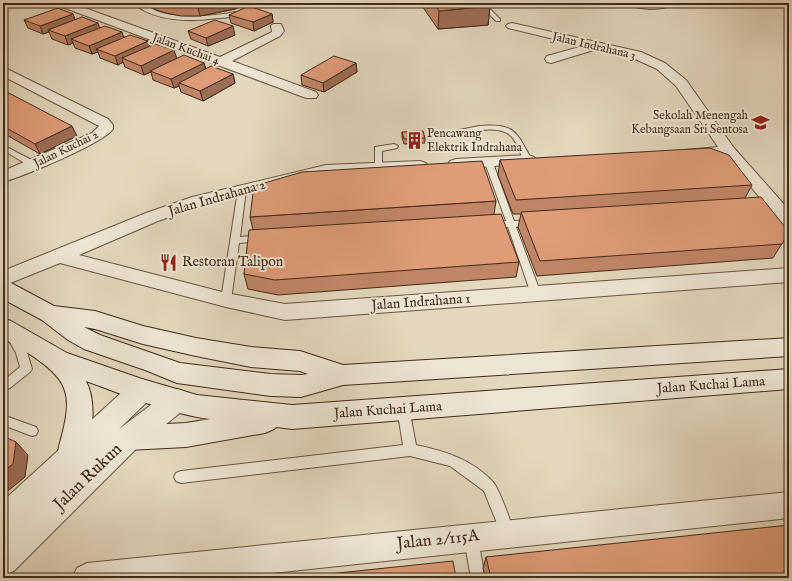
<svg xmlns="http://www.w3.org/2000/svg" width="792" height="581" font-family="'IM FELL English',serif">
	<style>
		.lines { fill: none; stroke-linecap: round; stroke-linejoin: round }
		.service-casing { stroke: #6a5541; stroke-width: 2 }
		.minor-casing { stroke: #6a5541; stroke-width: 2 }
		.tertiary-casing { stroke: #6a5541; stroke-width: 2 }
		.secondary-casing { stroke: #422a18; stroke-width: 2 }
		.service { fill: #ede5d4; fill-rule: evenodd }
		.minor { fill: #ede5d4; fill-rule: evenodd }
		.tertiary { fill: #ede5d4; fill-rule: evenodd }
		.secondary { fill: #ede5d4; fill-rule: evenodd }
		.wall { fill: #c18668; stroke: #422a18 }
		.shaded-wall { fill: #9d6d55; stroke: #422a18 }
		.building { fill: #e09c79; stroke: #422a18 }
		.labels { text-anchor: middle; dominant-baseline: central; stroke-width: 4; stroke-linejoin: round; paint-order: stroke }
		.far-street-label { font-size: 12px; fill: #422a18; stroke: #ede5d4 }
		.far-poi-label { font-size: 12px; fill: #422a18; stroke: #ede5d4; text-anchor: end }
		.street-label { font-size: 14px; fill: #422a18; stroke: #ede5d4 }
		.poi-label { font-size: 14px; fill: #422a18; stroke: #ede5d4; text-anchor: start }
		.near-street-label { font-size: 17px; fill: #422a18; stroke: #ede5d4 }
	</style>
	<rect width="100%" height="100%" fill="#e3d7bd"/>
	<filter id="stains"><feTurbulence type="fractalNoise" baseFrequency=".005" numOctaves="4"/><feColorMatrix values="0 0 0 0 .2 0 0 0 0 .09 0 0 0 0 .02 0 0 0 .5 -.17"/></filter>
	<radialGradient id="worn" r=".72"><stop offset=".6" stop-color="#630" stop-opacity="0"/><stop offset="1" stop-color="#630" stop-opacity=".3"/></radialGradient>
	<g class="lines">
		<defs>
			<path id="service" d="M133,3C144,3 152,10 162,13C186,19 212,16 236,12L239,14C233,17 224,18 218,18C191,22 155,22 133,3Z
				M478,3H484L500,19V21H496Z
				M626,3L656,6L674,3C662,12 638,10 626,3Z
				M479,126C516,123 516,132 532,160L531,162H525C520,154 518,144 512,137C499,122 461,134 445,137L441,135L445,133Z
				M394,144L398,146L397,148L382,151V167L381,169H375V147Z
				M3,145L37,163L38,165L34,167H31L3,150Z
				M486,161H489L493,163L514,221L532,220L536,223L532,226L516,227L541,294L540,297H532L531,294L508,227L492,228L488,225L492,222L506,221L485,163Z
				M242,187L246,190L240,237L261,235L266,238L261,241L239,243L231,300L230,303H222L221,300L238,190Z
				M11,331L15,332L27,352L32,369L30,372L10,388L3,391V381L20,367L16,353L6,335L7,332Z
				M403,403L407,404L409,408L416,445C444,451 472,459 493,482C499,488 511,523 515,533L513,538L508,540L503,538L484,491L450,466L410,456L181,483L176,481L174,477L176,473L181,471L403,445L397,408L399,404Z
				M3,415L36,427L38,431L36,435L32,436L3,425Z
				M471,532L476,534L478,539L485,578H471L464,539L466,534Z"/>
			<path id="minor" d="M56,3H71L220,57L272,32L271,26L273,24H281L284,31L280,36L232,61L316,92L318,95L316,98H306L57,5Z
				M512,23L641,52L665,63L686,80L734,148L789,210V227L783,225L725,156L691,158L686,156L683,153L686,150L718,147L676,86L657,69L633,58L597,49L551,63L547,62L545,59L547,56L583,46L508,28L506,26L508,24Z
				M3,67L108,119L113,125V129C104,143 22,177 3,182V171L92,133L99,126L3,76Z
				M528,155L534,157L536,160L534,163L456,169L450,167L448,164L450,161L456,159Z
				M420,161L426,163L428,166L426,169L326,175L204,205L158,221L79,255L226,293L285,304L789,268V282L285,320L226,307L60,263L3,286V271L146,213L192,197L326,165Z
				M789,492V518L226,578H72L77,568L87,563Z"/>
			<path id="tertiary" d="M142,379L151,382L155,390L151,398L119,429L168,392L177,389L186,392L190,400L186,408L138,447L14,571L3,576V538L7,534L3,536V501L133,382Z"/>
			<path id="secondary" d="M3,281L11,283L54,306L95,311L143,326L196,338L251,347L300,351L343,365L789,338V356L343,385L301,397L271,396L177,383L145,370L84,349L68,340L42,320L3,299ZM84,327L95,329L143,344L196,356L251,367L300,371L308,374L301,375L271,374L180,363L100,335Z
				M3,318L11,321L67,353L142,379L197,395L292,405L789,369V389L292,429L276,427L274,429L265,433L186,447L128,450L118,447L114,438L118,429L128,426L186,423L210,419C170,414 125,395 86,381C98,404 92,443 81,466L71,470L61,466C55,452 60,445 63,431C66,418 69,404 65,391C59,368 22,350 3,338Z"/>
		</defs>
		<use href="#service" class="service-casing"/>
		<use href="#minor" class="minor-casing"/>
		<use href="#tertiary" class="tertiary-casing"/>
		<use href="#secondary" class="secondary-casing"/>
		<use href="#service" class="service"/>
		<use href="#minor" class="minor"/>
		<use href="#tertiary" class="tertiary"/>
		<use href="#secondary" class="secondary"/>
	</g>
	<path class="wall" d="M149,3H249L235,9L200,16H181L166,13L154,9Z
		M420,3H487L490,6L488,25L438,29Z
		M73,14L75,20L100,28L124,37L148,41L149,46L177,59L204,63L206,69L233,74L235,83L203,101L181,92L179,86L174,88L153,80L151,72L144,75L125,67L123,62L118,65L100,58L98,52L92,54L75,48L73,43L68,45L52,39L49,32L43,34L28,28L24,20Z
		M272,14L273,22L254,31L231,23L229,15Z
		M188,31L235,35L208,46L191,39Z
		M356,63L357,72L324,92L302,85L301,75Z
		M3,90L77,136L40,154L3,133Z
		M402,132L425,138V143L404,144L402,137Z
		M500,160L752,185L745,198L789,232L773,258L537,276L518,227L521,214H513L498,175Z
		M496,201L494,214L519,262L516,277L278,295L248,289L244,274L253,230L250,217Z
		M486,557L789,578H485L483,568Z"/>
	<path class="shaded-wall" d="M197,3H249L235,9L200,16Z
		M490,6L488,25L438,29L439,11Z
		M73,14L76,22L48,30L49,32L43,34L40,26Z
		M272,14L273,22L254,31L253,22Z
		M98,23L101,32L71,39L73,43L68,45L65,36Z
		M233,26L235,35L208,46L206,38Z
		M122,32L125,41L96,49L98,52L92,54L89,46Z
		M148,41L151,50L122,58L123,62L118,65L115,56Z
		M174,50L177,59L144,75L141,66Z
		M204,63L206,72L179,83V86L174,88L171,79Z
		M356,63L357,72L324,92L323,83Z
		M233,74L235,83L203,101L200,91Z
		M72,126L77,136L40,154L35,144Z
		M16,442L28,455L25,477L3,495V472Z"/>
	<path class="building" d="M434,3H487L490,6L439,11Z
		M249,6L272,14L253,22L229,15Z
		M58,8L73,14L40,26L24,20Z
		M82,17L98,23L65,36L48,30Z
		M215,20L233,26L206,38L188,31Z
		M105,26L122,32L89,46L71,39Z
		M130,35L148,41L115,56L96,49Z
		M155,44L174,50L141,66L122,58Z
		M184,55L204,63L171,79L150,71Z
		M334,56L356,63L323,83L301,75Z
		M211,66L233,74L200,91L179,83Z
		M3,90L72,126L35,144L3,126Z
		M423,131L425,138L404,139L402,132Z
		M710,148L729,155L752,185L516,200L500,160Z
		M482,161L496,201L250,217L254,186L302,172Z
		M761,197L789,232L782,244L540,261L521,212Z
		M501,214L519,262L275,280L244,274L249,230Z
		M3,436L16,442L13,464L3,472Z
		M789,525V578H491L486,557Z
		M453,561L456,578H290Z"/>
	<defs>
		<symbol id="school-bare" viewBox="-9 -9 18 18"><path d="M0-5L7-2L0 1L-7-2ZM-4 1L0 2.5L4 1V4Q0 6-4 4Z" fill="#8f2418" stroke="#ede5d4" stroke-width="2.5" paint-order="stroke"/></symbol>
		<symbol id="building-bare" viewBox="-9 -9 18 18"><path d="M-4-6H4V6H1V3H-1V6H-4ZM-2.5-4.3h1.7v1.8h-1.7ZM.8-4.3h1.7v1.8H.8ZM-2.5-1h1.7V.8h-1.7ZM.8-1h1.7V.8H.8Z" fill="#8f2418" stroke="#ede5d4" stroke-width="2.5" paint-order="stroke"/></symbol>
		<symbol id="restaurant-bare" viewBox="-9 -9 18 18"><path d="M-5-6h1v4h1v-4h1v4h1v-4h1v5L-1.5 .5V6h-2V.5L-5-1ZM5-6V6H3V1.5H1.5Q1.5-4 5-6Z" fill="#8f2418" stroke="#ede5d4" stroke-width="2.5" paint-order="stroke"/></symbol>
	</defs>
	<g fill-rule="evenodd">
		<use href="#school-bare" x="748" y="110" width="25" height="25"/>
		<use href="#building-bare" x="402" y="128" width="25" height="25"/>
		<use href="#restaurant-bare" x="156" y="250" width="25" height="25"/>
	</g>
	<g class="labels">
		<g class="far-street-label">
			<text transform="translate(594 46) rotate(13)">Jalan Indrahana 3</text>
			<text transform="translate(186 49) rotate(20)">Jalan Kuchai 4</text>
			<text transform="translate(66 149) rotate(-26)">Jalan Kuchai 2</text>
		</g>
		<g class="far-poi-label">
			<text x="748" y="115">Sekolah Menengah<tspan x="748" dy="14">Kebangsaan Sri Sentosa</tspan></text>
			<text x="427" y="133" text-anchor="start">Pencawang<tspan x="427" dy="14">Elektrik Indrahana</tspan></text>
		</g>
		<g class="street-label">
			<text transform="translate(217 198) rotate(-16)">Jalan Indrahana 2</text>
			<text transform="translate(421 302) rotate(-4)">Jalan Indrahana 1</text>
			<text transform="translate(711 385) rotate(-4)">Jalan Kuchai Lama</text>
			<text transform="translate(388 410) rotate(-4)">Jalan Kuchai Lama</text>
		</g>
		<g class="poi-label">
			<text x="182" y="262">Restoran Talipon</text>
		</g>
		<g class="near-street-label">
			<text transform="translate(88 477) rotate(-44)">Jalan Rukun</text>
			<text transform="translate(438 540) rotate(-6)">Jalan 2/115A</text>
		</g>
	</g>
	<rect width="792" height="581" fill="none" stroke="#e3d7bd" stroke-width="16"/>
	<rect x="4" y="4" width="784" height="573" fill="none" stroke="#422a18" stroke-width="2"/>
	<rect x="8" y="8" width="776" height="565" fill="none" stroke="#422a18"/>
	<rect width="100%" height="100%" filter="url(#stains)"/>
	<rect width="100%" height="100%" fill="url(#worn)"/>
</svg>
